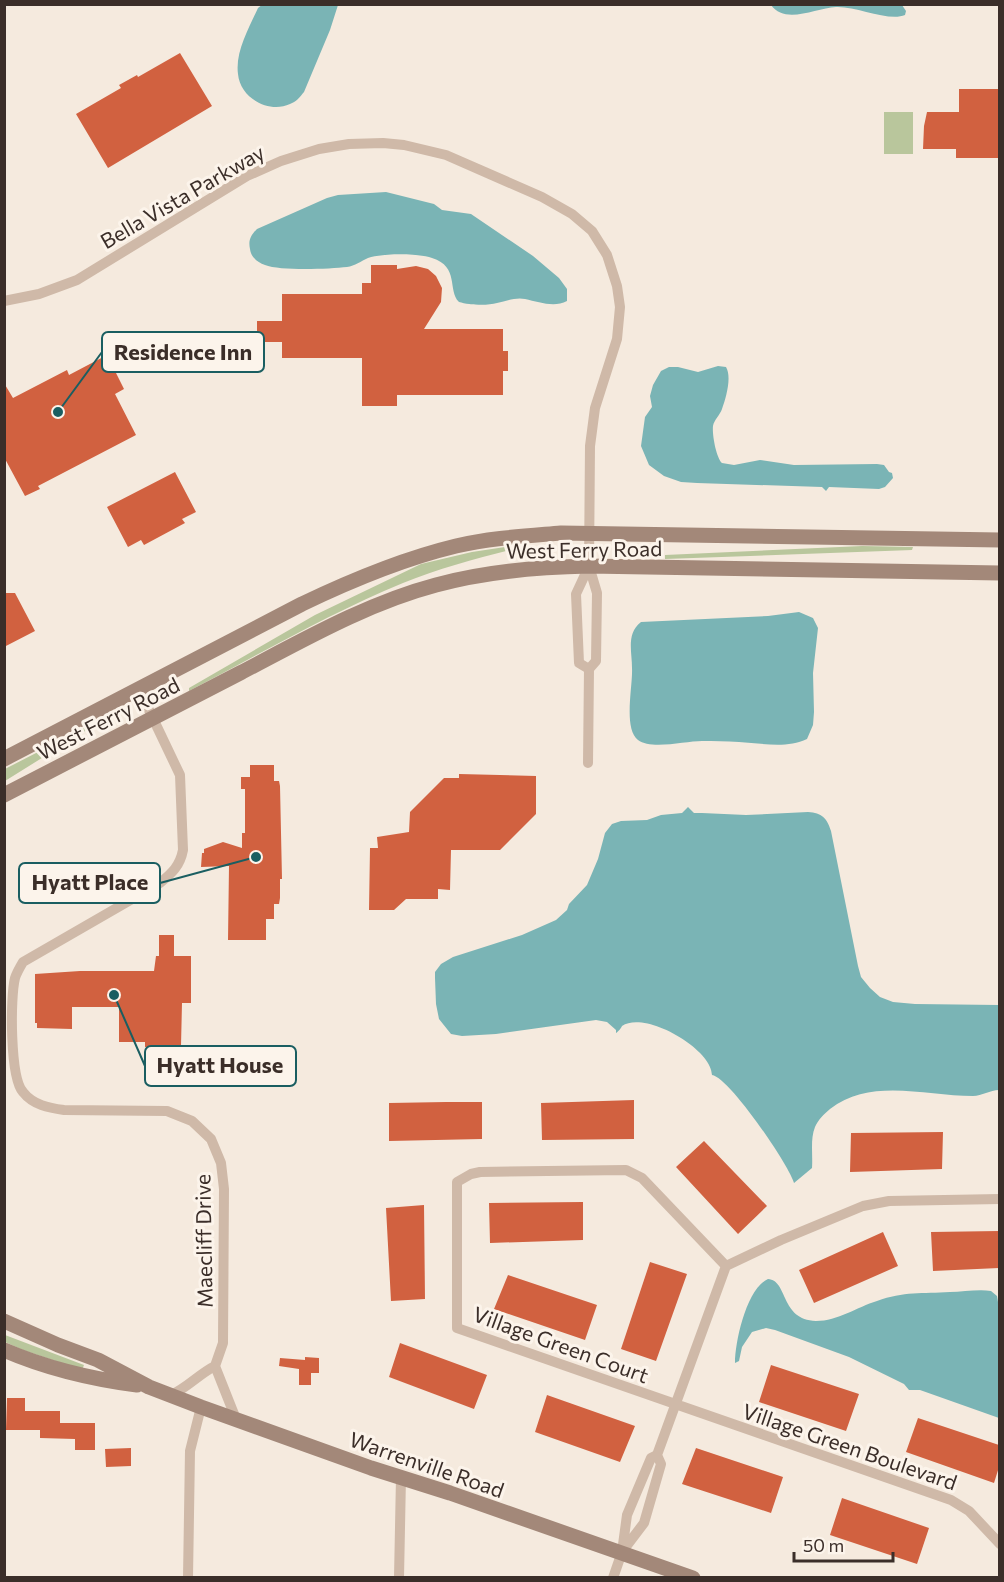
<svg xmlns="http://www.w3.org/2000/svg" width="1004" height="1582" font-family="Commissioner,sans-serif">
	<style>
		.green { fill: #b9c69c }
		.water { fill: #7ab4b5 }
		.building { fill: #d16140 }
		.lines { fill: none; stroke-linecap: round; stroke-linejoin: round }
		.street { stroke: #cfb9a8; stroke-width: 10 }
		.secondary { stroke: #a38879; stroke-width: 15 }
		.labels { text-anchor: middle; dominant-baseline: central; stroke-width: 6; stroke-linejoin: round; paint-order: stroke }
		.street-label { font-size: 21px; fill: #3b2e29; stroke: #fcf4eb }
		.leader { fill: none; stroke: #1a5e61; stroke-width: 2 }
		.callout-dot { fill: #1a5e61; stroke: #fcf4eb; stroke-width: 2 }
		.callout { fill: #fcf4eb; stroke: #1a5e61; stroke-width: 2 }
		.callout-label { font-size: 22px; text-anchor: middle; font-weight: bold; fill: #3b2e29 }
	</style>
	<rect width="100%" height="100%" fill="#f5eade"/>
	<path class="green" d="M884,112H913V154H884Z
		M518,545V548C479,558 440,568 403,583C330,613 260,654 189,691V688L315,615L421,564L472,552Z
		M862,546L913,547L912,550L665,559V555Z
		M98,721V723L5,781V769Z
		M5,1335L84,1365L82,1370L23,1350L5,1342Z"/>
	<path class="water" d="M263,4L338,5L330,30L304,92C300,97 296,102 290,104C269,114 240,98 238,74C235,52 249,28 258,8Z
		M771,5H902L906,11L905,15C889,22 856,6 836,7C816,8 785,25 771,5Z
		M386,192L434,204L442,210L471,214L533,256L559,278L567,289V301C554,308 539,302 525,299C516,297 506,301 497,303C487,306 469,305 459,302C447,290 460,267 432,258C417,253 384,253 368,258C361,261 355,266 347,267C329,269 280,271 265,265C257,262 251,257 250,249C248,240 251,235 257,229L327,198L338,195Z
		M718,366L726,367C732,377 726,398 722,409C720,415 714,420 713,426C712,434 716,457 722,463L734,465L760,460L794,465L877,464L884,465L889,472L892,473L893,478L885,487L879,489L829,487L826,491L822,487L697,483L681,482L664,476L649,465L641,446L645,417L652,407L650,396L653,385L661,371L669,367H678L698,372Z
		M799,612L813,618L818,628L813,673L814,712L813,725L807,739C786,749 761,743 739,742C726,741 714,741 702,741C686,741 651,750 638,740C623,728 633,686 632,668C632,651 626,634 641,622L768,616Z
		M688,807L694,813H702L746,815L808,812C822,813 827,818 831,831L858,966L861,977L870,988L880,997L893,1002L915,1004L999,1005V1090C990,1090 982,1096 973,1096C926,1096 871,1077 830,1109C824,1114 818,1120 815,1127C810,1139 813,1155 812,1168L794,1183C789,1165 729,1077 712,1075C712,1049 645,1010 622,1026C622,1027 617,1033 616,1033V1030L607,1022L596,1020L496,1034L462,1036L451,1034L439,1019L436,1004L435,978V972L441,964L453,957L522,935L556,920L567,910L569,904L587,885L598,859L605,833L612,824L621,821L647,820L661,815L682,813Z
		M768,1279C788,1280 780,1320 816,1321C838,1321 857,1307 877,1301C904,1291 922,1294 950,1292C963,1292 978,1289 991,1291L997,1296L998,1302L999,1418L920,1390H909L904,1384L849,1357L775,1330L766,1328L752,1332L742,1347L739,1361L735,1363C735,1341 747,1288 768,1279Z"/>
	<path class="building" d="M180,53L212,106L108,168L76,114L121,88L119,85L137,75L138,77Z
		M959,89H999V158H956V149H923L924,126L927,112H959Z
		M371,265H397V269L416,266L428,269L436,276L442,288L441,302L424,329H503V351H508V371H503V395H397V406H362V358H282V342H257V321H282V294H362V283H371Z
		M107,355L124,389L115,394L136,435L38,486L40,489L25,496L4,457V383L13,398L67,370L69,375Z
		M175,472L196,512L182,519L185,523L144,545L141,540L128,547L107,507Z
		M4,593H15L35,631L4,647Z
		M250,765H274V781H279L280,786L282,879H280V898L279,904H274V919H266V940H228L229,866L201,867L202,853H204V849L223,842L242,848V833H245V789H241V777H250Z
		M459,774L536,776V814L500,850H451L450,890L438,889V899H406L394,910H369L370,848H378L377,837L409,832L410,812L444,778H459Z
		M159,935H174V956H191V1003H182L181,1046L145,1047V1042H119V1007H72V1029L37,1028V1023H35V974L80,971H154L156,956H159Z
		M634,1100V1139L542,1140L541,1103Z
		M446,1102H482V1139L389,1141V1103Z
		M943,1132L942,1169L850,1172L851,1133Z
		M704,1141L767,1206L738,1234L676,1167Z
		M583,1202V1240L490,1243L489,1203Z
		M424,1205L425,1299L391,1301L386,1208Z
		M999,1231V1268L933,1271L931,1232Z
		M883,1232L898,1266L814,1303L799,1270Z
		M650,1262L687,1274L656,1361L621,1349Z
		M508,1275L597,1305L585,1340L494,1309Z
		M400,1343L487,1375L474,1409L389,1377Z
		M305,1357L319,1358V1373H311V1385H299V1369L279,1366L280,1358L305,1360Z
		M771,1365L859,1394L846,1431L759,1402Z
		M547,1395L635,1426L620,1462L535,1432Z
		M7,1398H25V1411H60V1423H95V1450H75V1439L40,1438V1430H6Z
		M918,1418L999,1445V1467L994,1483L906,1452Z
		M131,1448V1466L106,1467L105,1449Z
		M696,1448L783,1477L771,1513L682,1484Z
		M842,1498L929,1528L917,1564L830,1535Z"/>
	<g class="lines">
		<path class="street" d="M4,301L39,294L77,280L247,176L281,161L319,149L349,144L383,143L404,145L446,155L542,197L572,214L592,231L607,255L617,286L620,307L617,339L595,408L590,446L589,566L597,593L596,661L589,669L588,763
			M589,566L576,594L579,663L589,669
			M139,689L180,775L183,850C180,866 172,873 160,883L23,962C20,967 17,972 15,978C10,998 10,1078 23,1092C33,1105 49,1108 64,1110L167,1111L192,1121L211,1139L221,1163L224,1189L223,1343L215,1366C199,1374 187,1388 171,1395
			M726,1266L642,1178L626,1170L480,1172L471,1174L457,1182V1328L951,1500L969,1511L1000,1544
			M215,1366L236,1419
			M622,1552L644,1523L661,1464L657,1455
			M188,1578L190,1451L201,1407
			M399,1578L401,1477
			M613,1578L622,1552L627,1515L651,1458L657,1455L726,1266L781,1240L863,1206L889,1201L1000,1199"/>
		<path class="secondary" d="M4,759L302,604C352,580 402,559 456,546C490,538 526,536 561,533L1000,540
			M4,795C84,754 163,713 242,672C305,639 368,603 436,585C487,571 537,567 589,566L1000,573
			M4,1321L58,1345L98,1360L149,1387L201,1407L371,1468L450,1493L693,1578
			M4,1350C48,1369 91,1379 137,1385"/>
	</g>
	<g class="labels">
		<g class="street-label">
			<text transform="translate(182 196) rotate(-30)">Bella Vista Parkway</text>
			<text transform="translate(584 549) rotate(-1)">West Ferry Road</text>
			<text transform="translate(108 718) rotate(-27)">West Ferry Road</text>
			<text transform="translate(203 1241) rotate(-91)">Maecliff Drive</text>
			<text transform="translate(561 1344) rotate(20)">Village Green Court</text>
			<text transform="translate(850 1446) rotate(19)">Village Green Boulevard</text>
			<text transform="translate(427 1464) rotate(19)">Warrenville Road</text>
		</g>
	</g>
	<path class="leader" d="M58 412L102 352M256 857L160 883M114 995L145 1066"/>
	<g class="callout-dot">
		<circle cx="58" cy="412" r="6"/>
		<circle cx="256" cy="857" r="6"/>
		<circle cx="114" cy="995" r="6"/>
	</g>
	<g class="callout">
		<rect x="102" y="332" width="162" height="40" rx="6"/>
		<rect x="19" y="863" width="141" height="40" rx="6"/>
		<rect x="145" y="1046" width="151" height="40" rx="6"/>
	</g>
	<g class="callout-label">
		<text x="183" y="360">Residence Inn</text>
		<text x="90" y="890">Hyatt Place</text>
		<text x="220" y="1073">Hyatt House</text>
	</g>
	<rect width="1004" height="1582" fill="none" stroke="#3b2e29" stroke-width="12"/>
	<path d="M794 1552v9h99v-9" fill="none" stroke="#3b2e29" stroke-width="3"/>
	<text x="803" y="1552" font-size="18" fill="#3b2e29" stroke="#fcf4eb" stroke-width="4.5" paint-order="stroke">50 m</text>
</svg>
